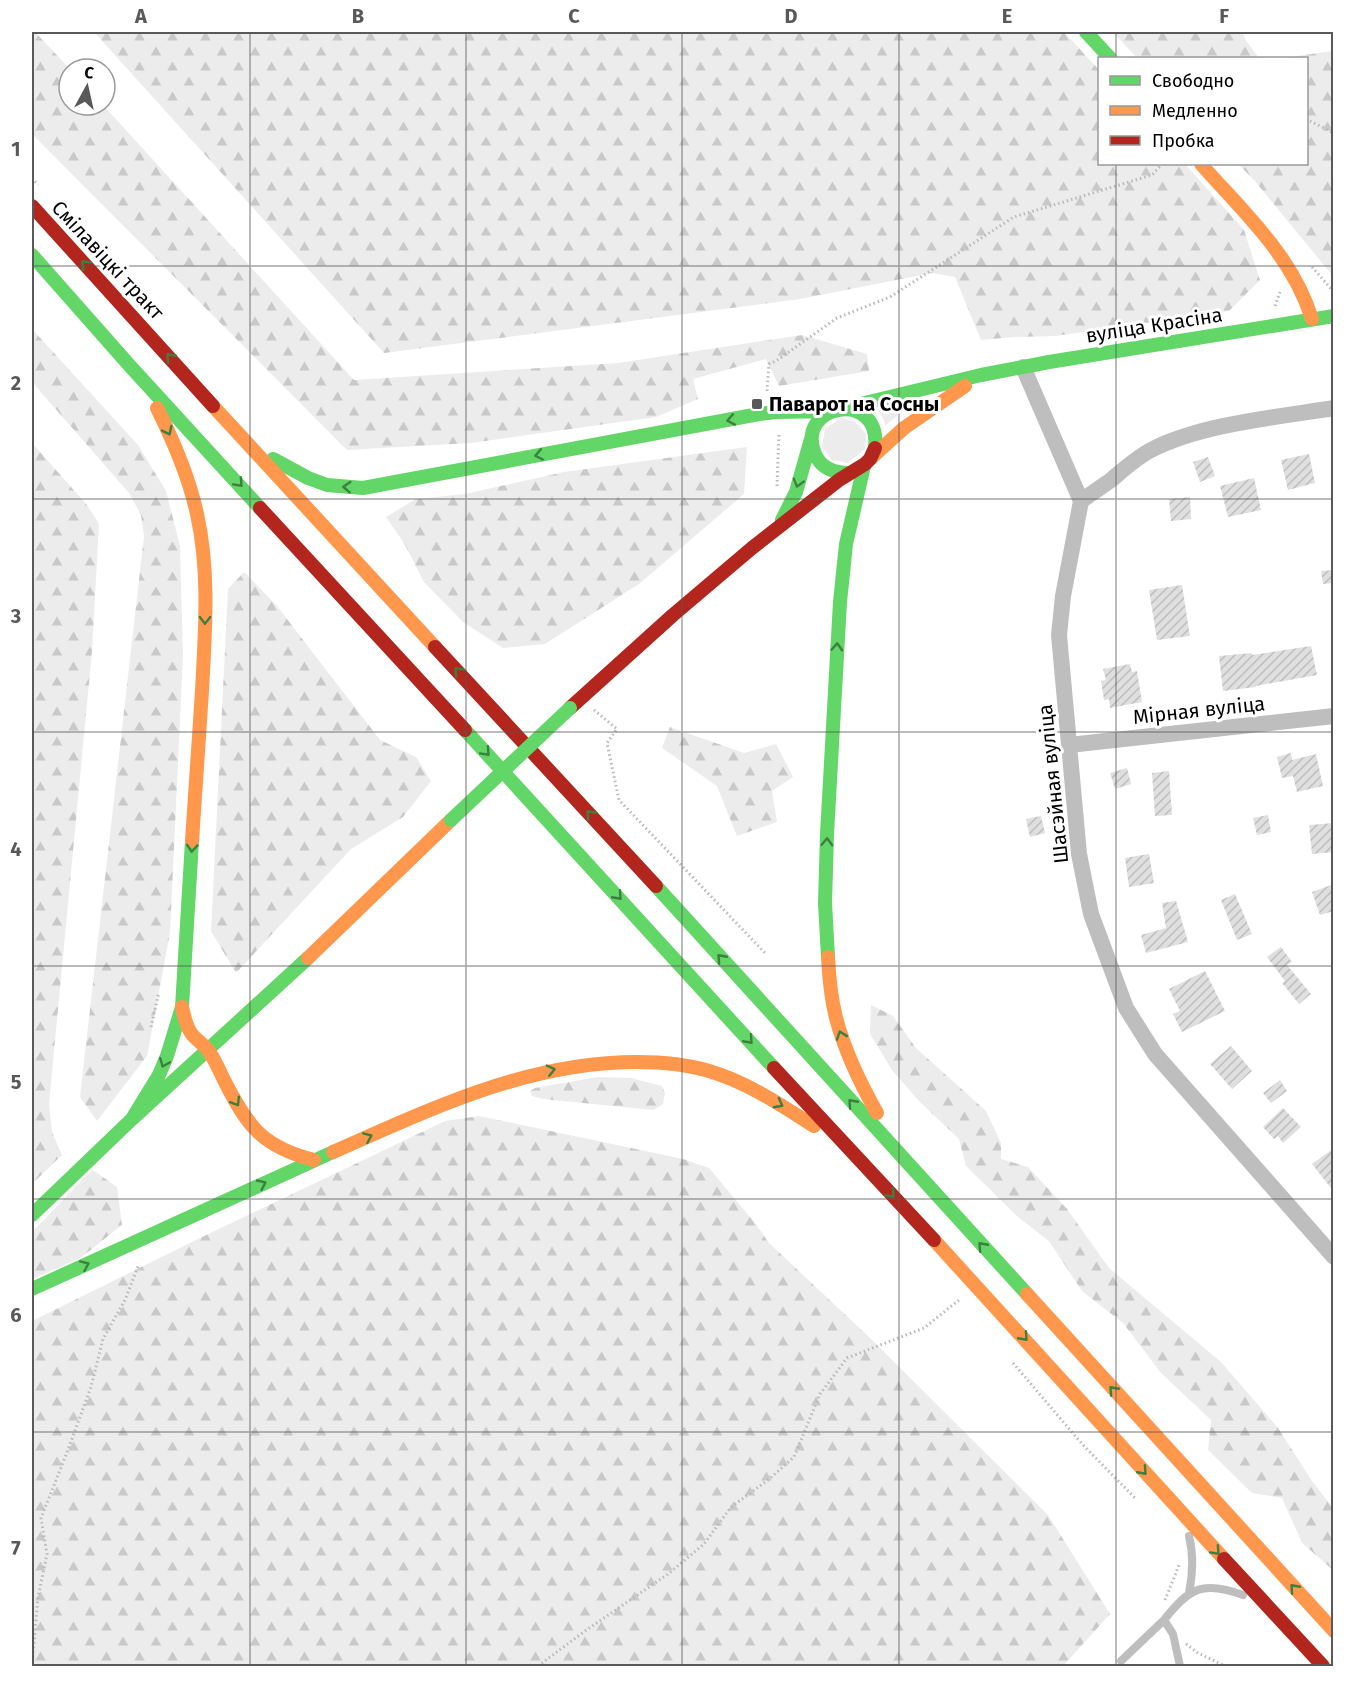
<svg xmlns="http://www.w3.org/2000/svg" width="1365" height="1698" font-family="'Fira Sans',sans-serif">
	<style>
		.green { fill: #ececec }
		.forest { fill: url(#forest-firs) }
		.building { fill: url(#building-hatch) }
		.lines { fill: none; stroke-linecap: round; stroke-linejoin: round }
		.path { stroke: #b9b9b9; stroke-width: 3; stroke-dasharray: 1.5 3; stroke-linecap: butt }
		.lane { stroke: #bebebe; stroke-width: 8 }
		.street { stroke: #bebebe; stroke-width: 16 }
		.fast { stroke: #63d668; stroke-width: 14 }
		.slow { stroke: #ff974d; stroke-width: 14 }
		.jam { stroke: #b3261e; stroke-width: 14 }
		.fast-bridge { stroke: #63d668; stroke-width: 14 }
		.oneway { stroke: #3b803e }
		.grid { fill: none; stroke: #595959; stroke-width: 1.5; stroke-opacity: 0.55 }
		.poi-dot { fill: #595959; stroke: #fff; stroke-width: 2 }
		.labels { text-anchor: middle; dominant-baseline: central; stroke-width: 6; stroke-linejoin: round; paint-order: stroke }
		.street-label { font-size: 20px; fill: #000; stroke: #fff }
		.poi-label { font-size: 20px; font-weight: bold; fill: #000; stroke: #fff; text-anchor: start }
		.neatline { fill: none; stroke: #595959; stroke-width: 2 }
		.grid-label { font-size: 20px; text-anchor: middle; font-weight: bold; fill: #595959 }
	</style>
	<defs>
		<pattern id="forest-firs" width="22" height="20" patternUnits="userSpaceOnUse" patternTransform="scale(1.5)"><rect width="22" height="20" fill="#ececec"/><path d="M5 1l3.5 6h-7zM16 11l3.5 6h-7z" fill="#c9c9c9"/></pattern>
		<pattern id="building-hatch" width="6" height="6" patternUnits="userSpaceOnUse" patternTransform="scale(1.5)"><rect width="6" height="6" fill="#dfdfdf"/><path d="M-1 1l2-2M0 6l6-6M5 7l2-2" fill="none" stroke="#bebebe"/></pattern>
	</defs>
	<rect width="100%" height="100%" fill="#fff"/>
	<path class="green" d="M911,404L886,425L879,411Z
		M841,418L855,421L866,434L865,449L848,463L832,460L822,447L825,429Z"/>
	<path class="forest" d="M32,32H35L70,69L69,105H103L354,380L618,363L802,335L867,354L869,371L779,386L766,359L693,379L698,399L656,417L471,443L347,450L32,134Z
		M94,32H1064L1099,70L1100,164H1185L1244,230L1260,280L1229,311L1055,336L1014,337L981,340L955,277L932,273L800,299L384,353Z
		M1113,32H1242L1247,42L1259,58H1137Z
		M1333,51H1334L1333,276L1254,180L1238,164H1306V58H1283Z
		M32,329L138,445L166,491L180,546L183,657L170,933L147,1056L97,1121L80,1097L144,536L141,515L129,493L32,382Z
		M32,443L87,505L99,524L92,651L49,1104L52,1132L62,1155L32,1184Z
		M747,447L744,494L639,584L545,644L503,648L463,622L424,582L404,543L386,517L416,499L465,494L564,472Z
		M244,572L277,606L380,740L416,757L431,781L403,817L351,849L236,973L211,931L228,589Z
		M670,727L744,753L776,744L793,777L772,791L777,822L737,836L717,786L662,748Z
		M871,1005L893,1016L916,1048L986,1111L1001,1143V1159L1028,1167L1067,1209L1109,1268L1221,1362L1278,1428L1312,1481L1333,1508V1570L1302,1543L1282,1498L1252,1493L1208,1450L1211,1420L1161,1373L1123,1323L1082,1291L1049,1241L1018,1217L966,1166L959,1139L919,1101L892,1070L870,1034Z
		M598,1077L631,1078L662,1086L665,1093L663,1104L653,1110L543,1099L532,1096L530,1091L535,1088Z
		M479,1116L683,1159L709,1168L755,1223L769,1243L869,1337L1048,1515L1110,1614L1063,1666H32V1321L200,1238L445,1121Z
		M93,1170L117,1187L122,1225L79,1259L32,1279V1232C53,1212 71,1189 93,1170Z"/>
	<path class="building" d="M1309,454L1315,483L1288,490L1281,460Z
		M1208,457L1215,476L1200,482L1193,462Z
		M1254,478L1261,510L1228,517L1220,486Z
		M1190,497L1191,519L1171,521L1169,499Z
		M1334,570V583L1323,584L1321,571Z
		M1182,585L1190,636L1157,640L1149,590Z
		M1311,646L1317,675L1256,686V687L1223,691L1219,656L1252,653V655Z
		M1130,664L1132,672L1137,671L1142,702L1110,708L1109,699L1104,700L1101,681L1106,680L1103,669Z
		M1291,753L1292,760L1316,754L1323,786L1297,792L1293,776L1282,778L1277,757Z
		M1127,768L1131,784L1115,789L1110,773Z
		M1169,771L1172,815L1155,816L1152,773Z
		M1268,815L1271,832L1257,835L1253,818Z
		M1041,816L1045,833L1030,837L1026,819Z
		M1334,823V852L1312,854L1309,825Z
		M1149,854L1154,883L1129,887L1125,858Z
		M1334,884V911L1320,915L1312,892Z
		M1235,894L1252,934L1237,940L1221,900Z
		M1176,901L1188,942L1146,953L1141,935L1166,928L1162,903Z
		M1281,947L1292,962L1287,965L1311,994L1299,1004L1282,983L1285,981L1267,957Z
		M1205,971L1225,1011L1182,1032L1173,1014L1180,1011L1169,989Z
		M1231,1046L1252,1071L1232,1089L1210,1064Z
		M1280,1080L1287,1091L1271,1103L1263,1093Z
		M1283,1108L1301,1127L1283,1143L1278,1136L1274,1139L1263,1127Z
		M1334,1148V1192L1312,1164Z"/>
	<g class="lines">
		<path class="path" d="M1306,119L1334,133
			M32,178L38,185
			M1312,267L1334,292
			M1275,306L1280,292
			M767,391L769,364L776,361L837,318L890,297L1014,217L1152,175L1162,164
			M777,486L779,433
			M594,710L617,729L607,743L619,800L765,953
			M151,1027L159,992
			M1013,1363L1083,1445L1135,1498
			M1165,1600L1179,1565
			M1186,1644L1198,1653L1225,1666
			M32,1666L38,1597L47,1554L41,1518L66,1455L91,1387L103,1339L125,1300L139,1264
			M538,1666L585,1631L668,1574L704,1544L731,1507L768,1480L794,1457L820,1394L847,1358L924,1328L959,1300"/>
		<path class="lane" d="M1189,1593C1193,1573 1194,1556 1189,1536
			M1121,1661L1164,1620
			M1180,1666L1173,1634L1164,1620C1189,1588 1203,1580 1243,1595"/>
		<path class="street" d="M1023,367L1081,501
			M1334,408C1278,417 1201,424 1151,450C1136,458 1124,469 1111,480C1101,487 1091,494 1081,501L1063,596L1059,635L1079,854L1091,914L1126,1008L1155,1054L1334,1257
			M1069,745L1334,716"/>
		<path class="fast" d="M1086,32L1110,58
			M32,255L130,366L260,508
			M844,408L981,375L1049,362L1334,316
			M273,459L308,478L327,485L363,488L759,414L776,412L831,411
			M849,473C834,473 821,468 815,454C794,403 882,389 875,448
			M782,520L796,492L811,439
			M465,730L774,1068
			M656,886L1027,1294
			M828,957L825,903L827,834L840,602L846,544L864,466
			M132,1119L159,1075L167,1056L182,1007L192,841
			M32,1215L132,1119L308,958
			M32,1289L333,1152"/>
		<path class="slow" d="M1201,164C1244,213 1292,255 1312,319
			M213,406L435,647
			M157,408C174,442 189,477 197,514C210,572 205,632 202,691C199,741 195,791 192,841
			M871,458L904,428L965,386
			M828,957C829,978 831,998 836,1018C845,1052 860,1083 877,1113
			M308,958L451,820
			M182,1007C184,1016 186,1026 191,1033C196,1040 205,1045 210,1053C216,1062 220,1072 225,1082C248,1127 263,1147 314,1160
			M333,1152C431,1109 527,1062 637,1062C661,1062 686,1064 709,1071C747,1082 781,1105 814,1126
			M934,1240L1224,1559
			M1027,1294L1334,1631"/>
		<path class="jam" d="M32,206L213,406
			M260,508L465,730
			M435,647L656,886
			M570,708L673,615L752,548L839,480L865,464L870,459L875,448
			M774,1068L934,1240
			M1224,1559L1323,1666"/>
		<path class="fast-bridge" d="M451,820L570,708"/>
	</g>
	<defs><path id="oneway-chevron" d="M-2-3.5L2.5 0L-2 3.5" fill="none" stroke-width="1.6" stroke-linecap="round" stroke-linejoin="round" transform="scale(1.5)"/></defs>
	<g class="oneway">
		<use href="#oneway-chevron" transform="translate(85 264) rotate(-133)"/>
		<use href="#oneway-chevron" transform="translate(170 357) rotate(-132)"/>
		<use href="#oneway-chevron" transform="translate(731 420) rotate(169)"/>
		<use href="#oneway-chevron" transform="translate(168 431) rotate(64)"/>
		<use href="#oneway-chevron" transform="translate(539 455) rotate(169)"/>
		<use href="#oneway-chevron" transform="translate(239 483) rotate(47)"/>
		<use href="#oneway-chevron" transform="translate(798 483) rotate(106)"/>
		<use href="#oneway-chevron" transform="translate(347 487) rotate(-176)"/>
		<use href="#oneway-chevron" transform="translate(205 620) rotate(91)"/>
		<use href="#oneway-chevron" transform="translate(837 647) rotate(-87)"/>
		<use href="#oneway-chevron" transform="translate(458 671) rotate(-133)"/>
		<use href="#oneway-chevron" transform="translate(486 752) rotate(47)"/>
		<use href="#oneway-chevron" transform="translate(590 814) rotate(-132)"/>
		<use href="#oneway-chevron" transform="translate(827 842) rotate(-88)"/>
		<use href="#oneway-chevron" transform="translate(192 848) rotate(94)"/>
		<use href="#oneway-chevron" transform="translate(618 896) rotate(48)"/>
		<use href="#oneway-chevron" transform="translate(721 958) rotate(-132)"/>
		<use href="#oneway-chevron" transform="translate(841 1035) rotate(-109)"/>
		<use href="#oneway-chevron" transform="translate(749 1040) rotate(48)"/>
		<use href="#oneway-chevron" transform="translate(164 1063) rotate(112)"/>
		<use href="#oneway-chevron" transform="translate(551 1070) rotate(-13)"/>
		<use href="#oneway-chevron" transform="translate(236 1102) rotate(58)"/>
		<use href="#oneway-chevron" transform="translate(852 1103) rotate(-132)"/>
		<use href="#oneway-chevron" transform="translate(779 1104) rotate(28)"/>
		<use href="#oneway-chevron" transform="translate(368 1137) rotate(-23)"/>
		<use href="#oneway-chevron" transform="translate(262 1184) rotate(-25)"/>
		<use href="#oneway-chevron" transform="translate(891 1194) rotate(47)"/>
		<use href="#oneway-chevron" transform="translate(982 1246) rotate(-132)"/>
		<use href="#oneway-chevron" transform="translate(85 1265) rotate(-24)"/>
		<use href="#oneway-chevron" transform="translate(1024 1337) rotate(48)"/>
		<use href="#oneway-chevron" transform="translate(1113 1390) rotate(-132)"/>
		<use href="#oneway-chevron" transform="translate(1143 1471) rotate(48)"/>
		<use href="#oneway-chevron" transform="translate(1216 1551) rotate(47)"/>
		<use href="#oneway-chevron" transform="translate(1294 1588) rotate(-132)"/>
	</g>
	<path class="grid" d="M250,32V1666M466,32V1666M682,32V1666M899,32V1666M1116,32V58M1116,164V1666M32,266H1334M32,499H1334M32,732H1334M32,966H1334M32,1199H1334M32,1432H1334"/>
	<rect class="poi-dot" x="751" y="398" width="12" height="12" rx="3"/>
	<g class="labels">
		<g class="street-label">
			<text transform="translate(108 260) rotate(47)">Смілавіцкі тракт</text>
			<text transform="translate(1154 325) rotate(-9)">вуліца Красіна</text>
			<text transform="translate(1199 710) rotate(-6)">Мірная вуліца</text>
			<text transform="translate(1053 784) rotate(-96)">Шасэйная вуліца</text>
		</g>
		<g class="poi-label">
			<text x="769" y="404">Паварот на Сосны</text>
		</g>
	</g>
	<rect width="1365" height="1698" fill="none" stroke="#ffffff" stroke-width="66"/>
	<rect x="1098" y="57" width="210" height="108" fill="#ffffff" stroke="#999999" stroke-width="1.5"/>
	<rect x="1110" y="76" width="30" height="9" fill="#63d668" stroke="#999999" stroke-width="1.5"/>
	<text x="1152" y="87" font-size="18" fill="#000000">Свободно</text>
	<rect x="1110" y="106" width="30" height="9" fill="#ff974d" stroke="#999999" stroke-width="1.5"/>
	<text x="1152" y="117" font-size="18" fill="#000000">Медленно</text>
	<rect x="1110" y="136" width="30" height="9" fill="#b3261e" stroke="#999999" stroke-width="1.5"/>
	<text x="1152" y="147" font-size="18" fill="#000000">Пробка</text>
	<g transform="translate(87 87) rotate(8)"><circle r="28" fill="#ffffff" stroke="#999999" stroke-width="1.5"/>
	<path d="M0-4.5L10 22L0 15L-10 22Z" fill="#595959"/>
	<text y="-9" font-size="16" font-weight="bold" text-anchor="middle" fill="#000000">С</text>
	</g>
	<rect x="33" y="33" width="1299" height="1632" class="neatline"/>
	<g class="grid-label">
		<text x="141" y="23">A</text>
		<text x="358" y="23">B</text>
		<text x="574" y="23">C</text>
		<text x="791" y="23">D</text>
		<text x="1007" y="23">E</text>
		<text x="1224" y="23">F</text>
		<text x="16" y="156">1</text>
		<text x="16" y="390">2</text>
		<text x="16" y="623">3</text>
		<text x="16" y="856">4</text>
		<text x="16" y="1089">5</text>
		<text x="16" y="1322">6</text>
		<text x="16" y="1555">7</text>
	</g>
</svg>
